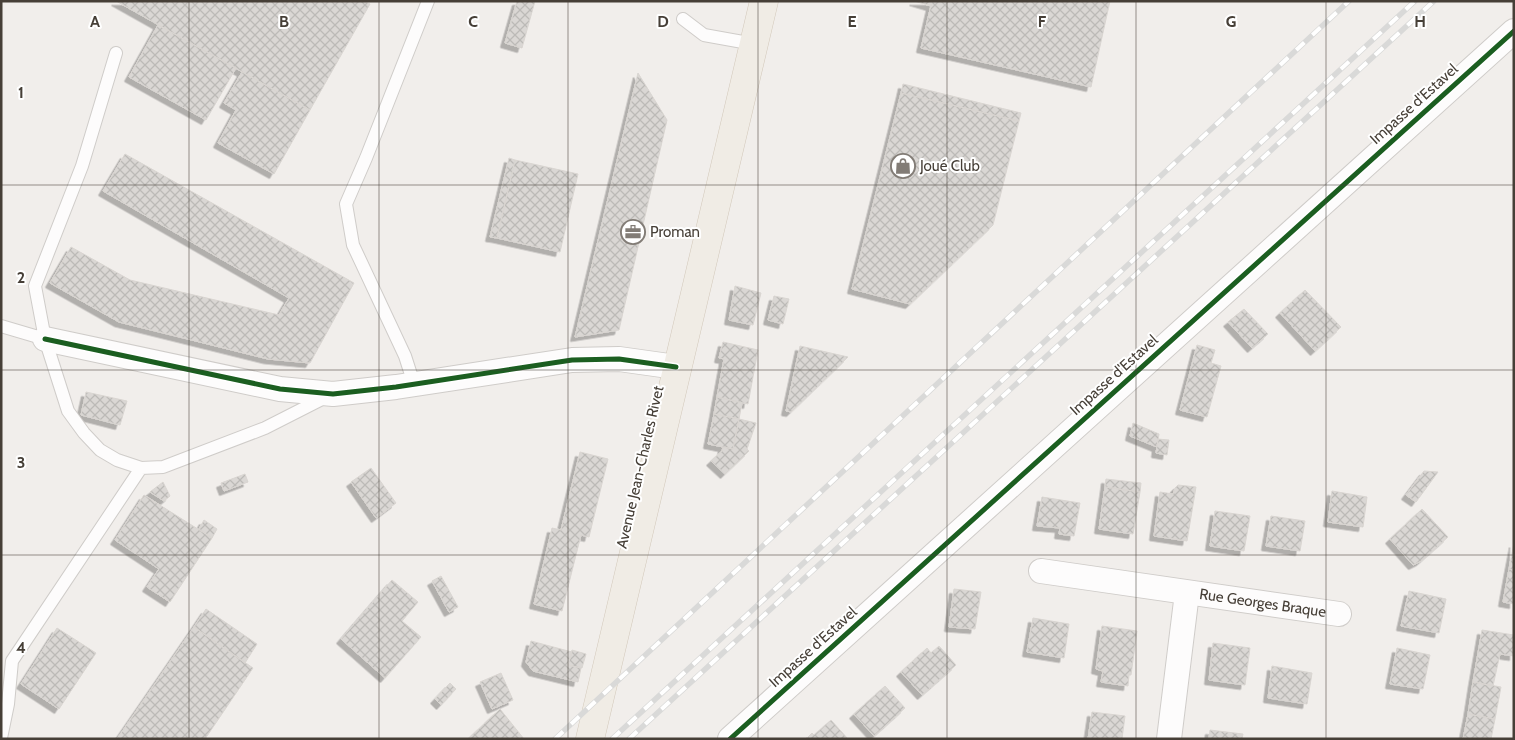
<svg xmlns="http://www.w3.org/2000/svg" width="1515" height="740" font-family="Cabin,sans-serif">
	<style>
		.building { fill: url(#building-cross-hatch); stroke: #d9d5d1; filter: url(#shadow) }
		.lines { fill: none; stroke-linecap: round; stroke-linejoin: round }
		.service-casing { stroke: #cfccc9; stroke-width: 14 }
		.minor-casing { stroke: #cfccc9; stroke-width: 26 }
		.primary-casing { stroke: #d2c8ba; stroke-width: 29 }
		.service { stroke: #fdfcfc; stroke-width: 12 }
		.minor { stroke: #fdfcfc; stroke-width: 24 }
		.primary { stroke: #f0ece5; stroke-width: 28 }
		.rail-casing { stroke: #d9d9d8; stroke-width: 5.5 }
		.rail { stroke: #fff; stroke-width: 4; stroke-dasharray: 11; stroke-linecap: butt }
		.cycleway-casing { stroke: #fff; stroke-width: 8 }
		.cycleway { stroke: #1b5e20; stroke-width: 5 }
		.grid { fill: none; stroke: #463f37; stroke-width: 1; stroke-opacity: 0.55 }
		.labels { text-anchor: middle; dominant-baseline: central; stroke-width: 4; stroke-linejoin: round; paint-order: stroke }
		.street-label { font-size: 15px; fill: #463f37; stroke: #fff }
		.poi-label { font-size: 15px; fill: #463f37; stroke: #fff; text-anchor: start }
		.grid-label { font-size: 16px; text-anchor: middle; font-weight: bold; fill: #463f37; stroke: #fff; stroke-width: 4; stroke-linejoin: round; paint-order: stroke }
	</style>
	<defs>
		<pattern id="building-cross-hatch" width="8" height="8" patternUnits="userSpaceOnUse" patternTransform="scale(1.25)"><rect width="8" height="8" fill="#dad7d4"/><path d="M0 0l8 8M0 8l8-8" fill="none" stroke="#bcbab7"/></pattern>
		<filter id="shadow"><feDropShadow dx="-4.5" dy="4.5" stdDeviation="0" flood-color="#0004"/></filter>
	</defs>
	<rect width="100%" height="100%" fill="#f1eeeb"/>
	<path class="building" d="M116,1H364L370,4L310,110Z
		M517,1H535L522,48L505,43Z
		M914,1H932L931,6Z
		M932,1H1110L1091,87L921,48Z
		M158,25L236,68L206,120L129,77Z
		M242,72L310,110L274,174L218,143L236,110L224,103Z
		M638,73L667,120L619,330L575,337Z
		M903,84L1021,113L1019,121L901,93Z
		M901,93L1019,121L993,225L910,304L852,289Z
		M125,154L354,283L310,363L268,359L119,322L50,283L71,247L130,280L279,315L289,298L103,191Z
		M509,158L515,160L497,238L490,237Z
		M515,160L578,174L560,252L497,238Z
		M735,286L761,293L753,325L729,320Z
		M1305,290L1341,327L1315,351L1280,313Z
		M774,296L789,299L783,324L768,320Z
		M1244,309L1268,334L1252,348L1228,322Z
		M723,342L758,350L748,404L717,397L724,359L719,358Z
		M1197,345L1215,350L1211,363L1221,366L1207,417L1180,410Z
		M800,346L848,357L791,412L786,411Z
		M86,392L127,401L120,425L81,415Z
		M717,397L742,403L739,419L714,414Z
		M714,414L739,419L733,449L708,444Z
		M739,419L756,423L747,449L749,451L725,474L711,461L722,451L723,447L733,449Z
		M1133,423L1159,434L1157,447L1130,436Z
		M1158,439L1169,440L1167,455L1156,453Z
		M580,452L608,459L589,537L581,535L562,611L534,604L552,528L561,530Z
		M371,468L396,503L376,518L351,482Z
		M1424,471L1438,472L1416,502L1406,495Z
		M245,474L248,482L224,491L221,483Z
		M1106,479L1141,483L1140,492L1105,487Z
		M163,482L170,496L164,501L150,492Z
		M1178,485L1196,487L1187,541L1154,536L1160,492L1173,494L1175,488Z
		M1105,487L1140,492L1133,534L1099,529Z
		M1332,491L1367,497L1363,527L1328,522Z
		M144,495L212,538L170,602L147,587L159,569L115,540Z
		M1042,497L1080,503L1074,536L1059,534L1060,528L1037,526Z
		M1422,509L1448,537L1421,561L1413,565L1390,539Z
		M1215,511L1250,516L1244,551L1210,546Z
		M1271,516L1305,521L1300,551L1266,546Z
		M204,520L217,529L212,538L199,529Z
		M1514,543V570L1509,569Z
		M1509,569L1514,570V604L1503,602Z
		M441,576L458,607L449,612L432,581Z
		M392,580L418,602L402,621L421,637L385,678L341,639Z
		M954,589L981,592L975,629L949,627Z
		M1409,591L1446,599L1439,633L1401,626Z
		M206,609L257,644L245,663L194,627Z
		M1033,618L1069,624L1064,658L1027,652Z
		M1102,626L1137,631L1131,675H1129L1128,686L1101,682L1103,671L1096,669Z
		M194,627L253,668L205,739H117Z
		M57,628L96,653L59,709L21,684Z
		M1482,630L1514,635V656L1500,654L1493,686L1473,682Z
		M531,641L572,652L568,665L581,668L578,682L533,671L526,662Z
		M1213,643L1250,648L1245,685L1209,680Z
		M939,646L956,665L922,695L901,672L927,648L931,653Z
		M1397,648L1430,655L1423,689L1390,684Z
		M572,650L586,654L582,668L568,665Z
		M1272,666L1312,673L1307,704L1268,698Z
		M501,673L513,700L492,709L480,682Z
		M1473,682L1501,687L1495,719L1468,714Z
		M450,683L456,689L441,705L435,699Z
		M885,686L905,708L874,736L854,714Z
		M500,709L524,739H468Z
		M1092,712L1125,716L1122,739H1088Z
		M1468,714L1495,719L1491,739H1463Z
		M831,720L848,739H806L812,733L814,735Z
		M1210,730L1243,734L1242,739H1209Z"/>
	<g class="lines">
		<defs>
			<path id="service" d="M683,19L704,35L754,44
				M116,53L82,166L35,286L45,339L68,411L84,433L100,450L117,460L141,468L163,467L265,428L326,397
				M1,326L45,339
				M414,384L405,356L353,245L346,204L366,158L428,1
				M1,738L8,704L12,661L141,468"/>
			<g id="minor">
				<path d="M45,339L280,389L333,394L396,387L572,360L619,359L676,367"/>
				<path id="s1" d="M1041,571L1339,614"/>
				<path d="M730,739L1514,31"/>
				<path d="M1169,739L1187,593"/>
			</g>
			<path id="primary" d="M590,739L764,1"/>
		</defs>
		<use href="#service" class="service-casing"/>
		<use href="#minor" class="minor-casing"/>
		<use href="#primary" class="primary-casing"/>
		<use href="#service" class="service"/>
		<use href="#minor" class="minor"/>
		<use href="#primary" class="primary"/>
		<defs>
			<path id="rail" d="M555,739L1349,1
				M612,739L1415,1
				M629,739L1434,1"/>
		</defs>
		<use href="#rail" class="rail-casing"/>
		<use href="#rail" class="rail"/>
		<defs>
			<path id="cycleway" d="M45,339L280,389L333,394L396,387L572,360L619,359L676,367
				M730,739L1514,31"/>
		</defs>
		<use href="#cycleway" class="cycleway-casing"/>
		<use href="#cycleway" class="cycleway"/>
	</g>
	<path class="grid" d="M189,1V739M379,1V739M568,1V739M758,1V739M947,1V739M1136,1V739M1326,1V739M1,185H1514M1,370H1514M1,555H1514"/>
	<defs>
		<symbol id="shop-ring" viewBox="-11 -11 22 22"><circle r="9.5" fill="#fff" stroke="#827c76" stroke-width="1.5"/><path d="M-5-2.5h2.3a2.7 3.5 0 0 1 5.4 0H5L5.5 6h-11ZM-1.5-2.5h3a1.5 2.3 0 0 0-3 0Z" fill="#827c76"/></symbol>
		<symbol id="office-ring" viewBox="-11 -11 22 22"><circle r="9.5" fill="#fff" stroke="#827c76" stroke-width="1.5"/><path d="M-6-3h4V-5.5h4V-3h4V5H-6ZM-1-4.5V-3h2v-1.5ZM-6 0V1H6V0Z" fill="#827c76"/></symbol>
	</defs>
	<g fill-rule="evenodd">
		<use href="#shop-ring" x="889" y="152" width="28" height="28"/>
		<use href="#office-ring" x="619" y="218" width="28" height="28"/>
	</g>
	<g class="labels">
		<g class="street-label">
			<text transform="translate(1414 104) rotate(-42)">Impasse d'Estavel</text>
			<text transform="translate(1114 375) rotate(-42)">Impasse d'Estavel</text>
			<text transform="translate(640 467) rotate(-77)">Avenue Jean-Charles Rivet</text>
			<text stroke="none"><textPath href="#s1" startOffset="224">Rue Georges Braque</textPath></text>
			<text transform="translate(813 647) rotate(-42)">Impasse d'Estavel</text>
		</g>
		<g class="poi-label">
			<text x="920" y="166">Joué Club</text>
			<text x="650" y="232">Proman</text>
		</g>
	</g>
	<g class="grid-label">
		<text x="95" y="27">A</text>
		<text x="284" y="27">B</text>
		<text x="473" y="27">C</text>
		<text x="663" y="27">D</text>
		<text x="852" y="27">E</text>
		<text x="1042" y="27">F</text>
		<text x="1231" y="27">G</text>
		<text x="1420" y="27">H</text>
		<text x="21" y="98">1</text>
		<text x="21" y="283">2</text>
		<text x="21" y="468">3</text>
		<text x="21" y="653">4</text>
	</g>
	<rect width="1515" height="740" fill="none" stroke="#463f37" stroke-width="5"/>
</svg>
